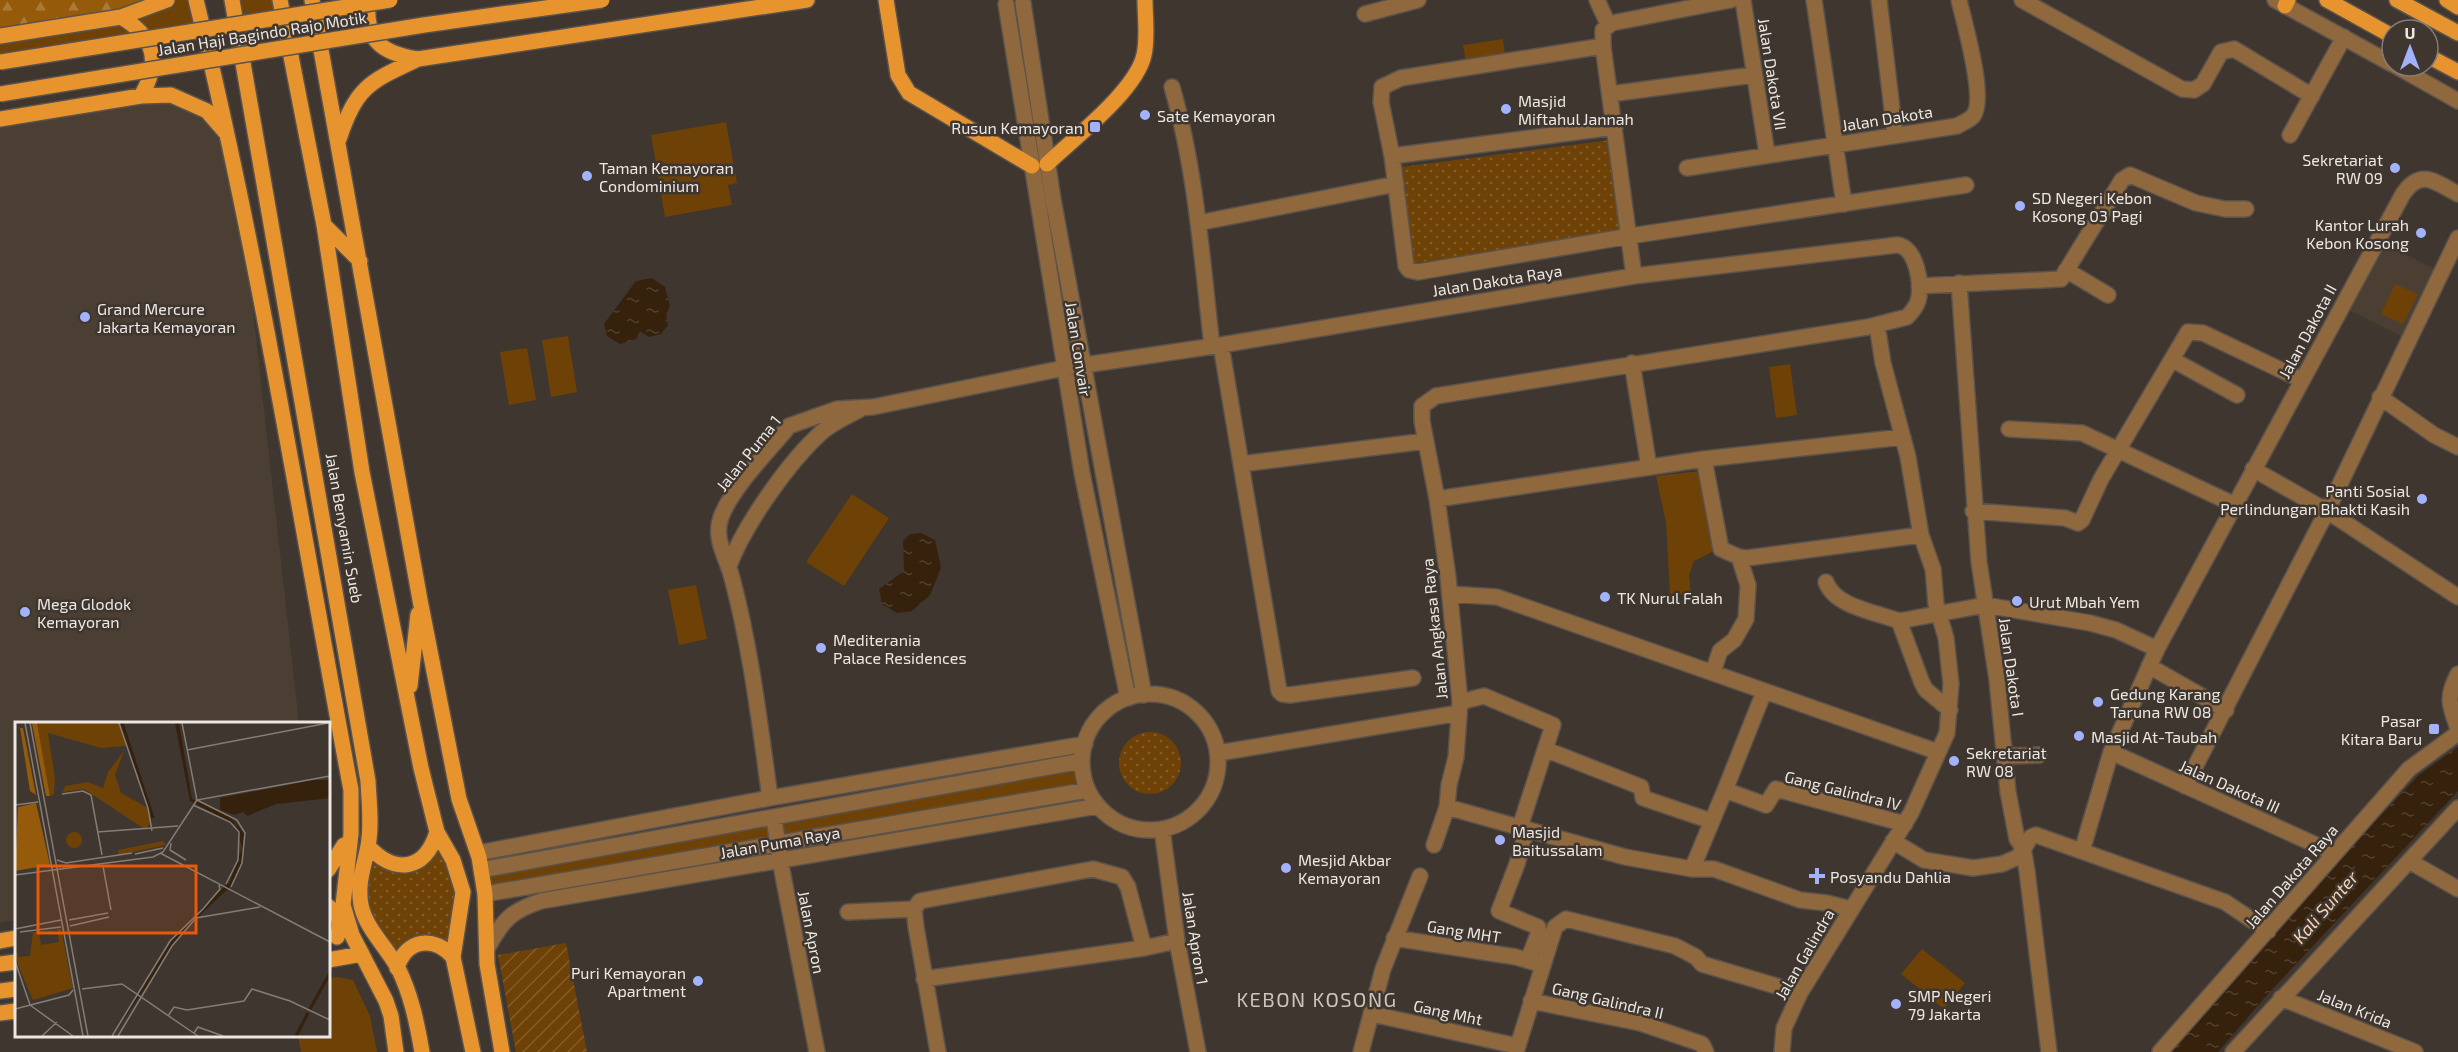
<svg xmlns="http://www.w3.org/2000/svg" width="2458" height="1052" font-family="'Exo 2',sans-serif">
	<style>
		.built { fill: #4b3f33 }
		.grass { fill: #6e4206 }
		.forest { fill: url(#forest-firs) }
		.park { fill: url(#park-dots) }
		.garden { fill: url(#garden-furrows) }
		.water { fill: url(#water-ripples) }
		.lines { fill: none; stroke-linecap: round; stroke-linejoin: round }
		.minor-casing { stroke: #5a524c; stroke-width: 18 }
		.major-casing { stroke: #5a524c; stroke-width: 18 }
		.minor { stroke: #90683e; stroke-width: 15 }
		.major { stroke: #e7942f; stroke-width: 15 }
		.major-bridge-casing { stroke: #5a524c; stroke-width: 18; stroke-linecap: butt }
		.major-bridge { stroke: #e7942f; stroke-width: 15 }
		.poi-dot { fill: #a3b2fd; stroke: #3e362f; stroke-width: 2 }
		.labels { text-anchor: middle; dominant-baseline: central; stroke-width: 5; stroke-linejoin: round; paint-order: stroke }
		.street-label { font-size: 16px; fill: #ece7e2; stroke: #3e362f }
		.poi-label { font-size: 16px; fill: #ece7e2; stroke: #3e362f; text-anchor: start }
		.water-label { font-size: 18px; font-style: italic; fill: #f5d3b2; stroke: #3e362f }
		.quarter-label { font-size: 20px; letter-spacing: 1.5px; fill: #cdc4bb; stroke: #3e362f }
		.inset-river { fill: none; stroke: #35210c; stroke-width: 3 }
		.inset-road { fill: none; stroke: #847d77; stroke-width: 1.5 }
		.view { fill: #e8590c; fill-opacity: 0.15; stroke: #e8590c; stroke-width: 3 }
		.inset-edge { fill: none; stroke: #ece7e2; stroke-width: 3 }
	</style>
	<defs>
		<pattern id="forest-firs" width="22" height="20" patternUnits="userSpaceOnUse" patternTransform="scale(1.5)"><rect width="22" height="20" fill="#965b0a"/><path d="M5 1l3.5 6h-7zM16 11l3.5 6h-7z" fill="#aa7a39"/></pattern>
		<pattern id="park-dots" width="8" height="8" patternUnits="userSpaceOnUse" patternTransform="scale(1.5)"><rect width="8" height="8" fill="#6e4206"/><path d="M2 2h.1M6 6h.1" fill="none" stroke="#835d2a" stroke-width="1.8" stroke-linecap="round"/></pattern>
		<pattern id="garden-furrows" width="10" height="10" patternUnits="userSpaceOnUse" patternTransform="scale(1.5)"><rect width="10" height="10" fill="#6e4206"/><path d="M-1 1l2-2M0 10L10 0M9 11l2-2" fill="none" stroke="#835d2a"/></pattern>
		<pattern id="water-ripples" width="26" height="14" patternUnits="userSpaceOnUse" patternTransform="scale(1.5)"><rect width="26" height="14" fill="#35210c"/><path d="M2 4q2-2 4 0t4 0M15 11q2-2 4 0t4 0" fill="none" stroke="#52412f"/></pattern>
	</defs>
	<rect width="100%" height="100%" fill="#3e362f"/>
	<path class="built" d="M141,96L207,111L230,138L238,176L299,723L16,724V920L0,923V119Z
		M2381,242L2437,270L2403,337L2347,309Z"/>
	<path class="grass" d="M166,0H196L204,29L0,62V36Z
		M232,0H280L283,17L236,24Z
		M1503,39L1505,55L1466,61L1463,45Z
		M726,122L737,183L728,185L732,205L665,217L651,135Z
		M2395,284L2418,294L2403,324L2381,314Z
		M568,336L577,392L551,397L542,340Z
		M527,348L536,400L509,405L500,352Z
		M1790,364L1797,415L1776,418L1769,367Z
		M1701,471L1718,549L1694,561L1689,575L1691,594L1670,595L1666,523L1656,476Z
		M852,494L889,518L844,586L806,562Z
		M696,585L707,639L679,645L668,590Z
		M1082,761L1088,790L485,894L479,857L774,814Z
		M1922,949L1965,983L1944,1009L1901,974Z
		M338,977L353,980L370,1016L377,1052H301L298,1036H328L329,978Z"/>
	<path class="forest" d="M0,0H162L157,5L0,35Z"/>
	<path class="park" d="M1611,140L1624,236L1414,263L1401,167Z
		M1119 763a31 31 0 1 1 62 0a31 31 0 1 1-62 0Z
		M437,832L459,877L453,957L423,942L397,968L360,903L368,846L411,864Z"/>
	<path class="garden" d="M566,943L587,1052H516L498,955Z"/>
	<path class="water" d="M652,278L665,287L670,306L666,314L668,325L661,334L649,337L640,331L636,339L620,344L607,336L604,324L636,281Z
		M921,533L935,540L941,568L930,595L912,611L897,613L882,604L879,589L904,571L903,541L910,534Z
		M2458,747V791L2267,995L2218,1052H2167L2233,972L2419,775Z"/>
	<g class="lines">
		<defs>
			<path id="minor" d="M1597,0L1608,24
				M1743,0L1767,154
				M1814,0L1844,204
				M1879,0L1895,134
				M2022,0L2182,89L2194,90L2203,84L2221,52L2234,49L2312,96
				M2275,0L2392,64
				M1023,3L1053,199L1144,695
				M1006,4L1082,473L1128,698
				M1365,14L1418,0
				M1603,46L1401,78L1382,87L1381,102L1392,156L1406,266L1409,270L1418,272L1630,236L1966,185
				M2396,66L2458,101
				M1172,87C1196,170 1202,260 1212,346
				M1610,94L1753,75
				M2290,135L2344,37
				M1392,156L1615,127
				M1687,168L1957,126C1962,123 1970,120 1973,116C1987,100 1964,22 1959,0
				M1198,223L1396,184
				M2066,270L2108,295
				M1634,276L1603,46V30L1612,23L1731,0
				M1959,283L1979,562L1997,680L2008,792L2017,839L2023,847L2027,871L2049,1052
				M1919,286L2061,279L2122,180L2130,175L2196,203L2225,209H2246
				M1221,345L1279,691L1282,694L1290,695L1413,678
				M2173,360L2237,395
				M1632,363L1649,467
				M2380,397L2434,435L2458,447
				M2009,429L2082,433L2235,505
				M1704,459L1721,549L1739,557L1747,558L1921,535
				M1241,464L1426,441
				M2253,469L2327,511L2458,597
				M1437,499L1704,459L1903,437
				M1973,511L2065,518L2078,523L2082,520L2101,479L2188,332L2203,333L2302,380
				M729,566C744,525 790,460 823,431C833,423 847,416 859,410
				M1826,582C1835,607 1876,612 1899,621
				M1450,594L1497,597L1938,752
				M2149,666L2226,710
				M1713,672L1720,651L1734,640L1746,619L1748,585L1739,557
				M2458,674C2446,697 2449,704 2458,729
				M1082 762a68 68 0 1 1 136 0a68 68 0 1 1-136 0Z
				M1460,702L1484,696L1553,725L1520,827
				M1950,710L1926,690L1922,683L1899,621L1985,605L2090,623L2116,630L2157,649
				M1547,750L1641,787L1643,798L1711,821
				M2111,752L2334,853
				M1218,753L1459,713
				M2006,756L2039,755
				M2185,786L2327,511L2458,238
				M1725,790L1764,692
				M770,798C760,725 751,649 732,578C727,558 713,539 721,517C733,486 768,452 789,426L837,409L873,407L1064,368L1221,345L1634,276L1897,245C1916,246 1923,285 1918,301C1916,307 1912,312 1907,317L1868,327L1436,396L1422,406V421L1437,499L1448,577L1460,702L1456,757L1449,785L1447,807L1434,845
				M1447,807L1625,857L1692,869H1714L1800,900L1827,903L1851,909
				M774,818L780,860L817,1052
				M1162,829L1177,941L1198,1052
				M1527,830L1517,864L1499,911L1538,927L1539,932L1528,960
				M1893,841L1924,860L1973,868L2002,864L2018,857L2031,837L2036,835L2225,902L2268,931
				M2082,851L2111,752L2157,649L2403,194C2421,168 2435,182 2458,194
				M478,853L770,798L1085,744
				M2409,861L2458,889
				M1692,869L1725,790L1766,805L1776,789L1905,824
				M481,870L1082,761
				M485,894L1088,790
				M848,912L914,909
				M1394,938L1516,957L1536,963
				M488,947C503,920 511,911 541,901L1098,806
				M924,979L1144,948L1177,941
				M2281,998L2415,1052
				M1531,1001L1640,1023L1702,1044L1706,1052
				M1372,1014L1517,1046
				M938,1052L916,927L914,909L920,901L1093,869L1122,877L1128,887L1144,948
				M1361,1052L1383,969L1420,876
				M1516,1052L1555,927L1566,919L1675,946L1696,957L1702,964L1800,993
				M1782,1052L1784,1028L1800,993L1911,813L1947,733L1951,684L1946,638L1936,604L1933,569L1921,535L1908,457L1883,363L1877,325
				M2160,1052L2409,769L2458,733
				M2233,1052L2458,808"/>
			<path id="major" d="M196,0C260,261 301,526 351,790V834L343,905L352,935L386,1001L391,1016L396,1052
				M232,0L368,781C369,802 372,825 368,846C364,867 357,883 361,905C366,929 386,946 398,968C411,994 417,1023 422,1052
				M280,0L324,225L362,472L421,768L437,832L453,860L463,892L453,957L473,1052
				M312,0L420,600L459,799L479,857L485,894L487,964L502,1052
				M368,0C365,40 380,53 418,59
				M886,0L898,75L909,93L1032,166
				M2327,0L2392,36
				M2397,0L2458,33
				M2447,0L2458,7
				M2285,6L2288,0
				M121,17C155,37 161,62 141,96
				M0,36L121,17L167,0
				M2428,56L2458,72
				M0,119L141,96L171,95L207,111L227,134
				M339,139C357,86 369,82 418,59L807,0
				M1047,164C1074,138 1136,91 1144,55C1148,38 1145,18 1145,0
				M324,225L360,261
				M410,686L418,614
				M368,846C395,875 425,871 437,832
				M328,870L344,845
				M329,907C340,915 342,925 337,937
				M0,941L16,938
				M328,960L362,954
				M0,964L16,962
				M397,968C406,939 434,935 453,957
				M0,991L16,989
				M0,1013L16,1011"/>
		</defs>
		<use href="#minor" class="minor-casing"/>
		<use href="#major" class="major-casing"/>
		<use href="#minor" class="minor"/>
		<use href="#major" class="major"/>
		<defs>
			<path id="major-bridge" d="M0,62L390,0
				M0,94L424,25L602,0"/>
		</defs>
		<use href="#major-bridge" class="major-bridge-casing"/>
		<use href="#major-bridge" class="major-bridge"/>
	</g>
	<g class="poi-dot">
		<circle cx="1506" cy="109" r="6"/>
		<circle cx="1145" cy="115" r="6"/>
		<rect x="1089" y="121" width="12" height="12" rx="3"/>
		<circle cx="2395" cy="168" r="6"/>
		<circle cx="587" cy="176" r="6"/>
		<circle cx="2020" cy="206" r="6"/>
		<circle cx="2421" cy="233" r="6"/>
		<circle cx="85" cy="317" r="6"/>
		<circle cx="2422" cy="499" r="6"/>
		<circle cx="1605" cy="597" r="6"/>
		<circle cx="2017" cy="601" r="6"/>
		<circle cx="25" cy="612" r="6"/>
		<circle cx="821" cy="648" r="6"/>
		<circle cx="2098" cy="702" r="6"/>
		<rect x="2428" y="723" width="12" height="12" rx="3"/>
		<circle cx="2079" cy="736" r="6"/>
		<circle cx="1954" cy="761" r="6"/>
		<circle cx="1500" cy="840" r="6"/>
		<circle cx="1286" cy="868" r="6"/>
		<path d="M1814 867h6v6h6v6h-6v6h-6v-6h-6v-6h6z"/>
		<circle cx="698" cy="981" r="6"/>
		<circle cx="1896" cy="1004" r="6"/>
	</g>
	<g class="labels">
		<g class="street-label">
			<text transform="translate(262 33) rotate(-9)">Jalan Haji Bagindo Rajo Motik</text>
			<text transform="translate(1773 74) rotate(81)">Jalan Dakota VII</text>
			<text transform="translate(1887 118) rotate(-9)">Jalan Dakota</text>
			<text transform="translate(1497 280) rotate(-9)">Jalan Dakota Raya</text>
			<text transform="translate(2307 331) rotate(-62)">Jalan Dakota II</text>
			<text transform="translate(1079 349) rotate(81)">Jalan Convair</text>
			<text transform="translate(748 453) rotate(-51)">Jalan Puma 1</text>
			<text transform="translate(345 528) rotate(80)">Jalan Benyamin Sueb</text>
			<text transform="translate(1434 629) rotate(-96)">Jalan Angkasa Raya</text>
			<text transform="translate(2012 667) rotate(82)">Jalan Dakota I</text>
			<text transform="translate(2230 786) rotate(24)">Jalan Dakota III</text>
			<text transform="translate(1843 790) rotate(14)">Gang Galindra IV</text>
			<text transform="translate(780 842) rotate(-10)">Jalan Puma Raya</text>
			<text transform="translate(2291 876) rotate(-49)">Jalan Dakota Raya</text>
			<text transform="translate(1464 931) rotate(9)">Gang MHT</text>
			<text transform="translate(812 932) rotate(79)">Jalan Apron</text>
			<text transform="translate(1196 938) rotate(81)">Jalan Apron 1</text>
			<text transform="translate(1804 954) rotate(-60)">Jalan Galindra</text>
			<text transform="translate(1608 1000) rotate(13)">Gang Galindra II</text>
			<text transform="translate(2355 1008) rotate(22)">Jalan Krida</text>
			<text transform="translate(1448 1012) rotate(12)">Gang Mht</text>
		</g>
		<g class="poi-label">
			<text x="1518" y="100">Masjid<tspan x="1518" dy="18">Miftahul Jannah</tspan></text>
			<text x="1157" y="115">Sate Kemayoran</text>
			<text x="1083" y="127" text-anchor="end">Rusun Kemayoran</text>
			<text x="2383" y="159" text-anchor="end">Sekretariat<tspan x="2383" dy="18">RW 09</tspan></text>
			<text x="599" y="167">Taman Kemayoran<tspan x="599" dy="18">Condominium</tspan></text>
			<text x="2032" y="197">SD Negeri Kebon<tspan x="2032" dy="18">Kosong 03 Pagi</tspan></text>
			<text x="2409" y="224" text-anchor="end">Kantor Lurah<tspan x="2409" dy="18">Kebon Kosong</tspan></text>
			<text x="97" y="308">Grand Mercure<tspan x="97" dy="18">Jakarta Kemayoran</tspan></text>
			<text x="2410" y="490" text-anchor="end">Panti Sosial<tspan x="2410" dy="18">Perlindungan Bhakti Kasih</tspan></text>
			<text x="1617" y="597">TK Nurul Falah</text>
			<text x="2029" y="601">Urut Mbah Yem</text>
			<text x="37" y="603">Mega Glodok<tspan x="37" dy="18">Kemayoran</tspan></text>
			<text x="833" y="639">Mediterania<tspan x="833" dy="18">Palace Residences</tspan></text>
			<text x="2110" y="693">Gedung Karang<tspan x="2110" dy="18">Taruna RW 08</tspan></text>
			<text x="2422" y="720" text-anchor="end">Pasar<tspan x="2422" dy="18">Kitara Baru</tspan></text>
			<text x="2091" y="736">Masjid At-Taubah</text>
			<text x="1966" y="752">Sekretariat<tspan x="1966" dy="18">RW 08</tspan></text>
			<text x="1512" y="831">Masjid<tspan x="1512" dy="18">Baitussalam</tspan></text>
			<text x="1298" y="859">Mesjid Akbar<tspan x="1298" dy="18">Kemayoran</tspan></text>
			<text x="1830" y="876">Posyandu Dahlia</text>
			<text x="686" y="972" text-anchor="end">Puri Kemayoran<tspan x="686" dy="18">Apartment</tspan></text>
			<text x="1908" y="995">SMP Negeri<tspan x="1908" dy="18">79 Jakarta</tspan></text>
		</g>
		<g class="water-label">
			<text transform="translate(2325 907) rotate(-49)">Kali Sunter</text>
		</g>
		<g class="quarter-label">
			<text x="1317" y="999">KEBON KOSONG</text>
		</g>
	</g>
	<g transform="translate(15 722)">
		<rect width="315" height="315" fill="#3e362f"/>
		<path d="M22,1H104L111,24L86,26L33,11L40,56L39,72L35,74ZM109,29L100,53L106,71L133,86L136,99L131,108L69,67L48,70L50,64L73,60L88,66L93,50ZM51 118a8 8 0 1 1 16 0a8 8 0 1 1-16 0ZM42,207H46L58,266L18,278L0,236V225L4,235L15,234L18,210H24L26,223L44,220Z" fill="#6e4206"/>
		<path d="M17,1H22L35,74H31ZM5,6H8L21,73L15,69ZM21,81L35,143L0,149L3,85Z" fill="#965b0a"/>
		<path d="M148,119L151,123L104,133L103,128Z" fill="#6e4206"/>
		<path d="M160,1H164L177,77L215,95L229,111L226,143L216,164L169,208L98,314L157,218L215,159L227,126L221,103L175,79ZM299,58H315V76L261,82L232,94L228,90L219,93L205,88V76Z" fill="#35210c"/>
		<path class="inset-river" d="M107,1L138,96M295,287L315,251M281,314L293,291"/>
		<path class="inset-road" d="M10,1L68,314M15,1L73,314M104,1L133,86L137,109M172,28L313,1M47,72L68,69L76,73L87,133M0,83L23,80M178,83L215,100L224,110L223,138L211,162M82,110L163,104M156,121L155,128L171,138M145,131L315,220M120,132L148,126M42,138L51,141L117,131M88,144L96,188M0,153L138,135L148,130L182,78L167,1M216,165L227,141L230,111L222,98L182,78L315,54M54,198L93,191M55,204L94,195M0,207L46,198M5,210L46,205M0,239L15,283M67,267L107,262L183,314M15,283L58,314M0,287L54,273L58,268M153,294L159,285L172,288L229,279L237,267L275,279L315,298M179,311L183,305L208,314M27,314L42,300M97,314L155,219L188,187L205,167L204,163M103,314L157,224L181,196L245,185"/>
		<path class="view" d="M23,144H181V211H23Z"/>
		<rect width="315" height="315" class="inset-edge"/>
	</g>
	<g transform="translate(2410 48)"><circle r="28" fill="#3e362f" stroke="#847d77" stroke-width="1.5"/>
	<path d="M0-4.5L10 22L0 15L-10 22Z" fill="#a3b2fd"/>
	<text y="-9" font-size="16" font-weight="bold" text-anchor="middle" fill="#ece7e2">U</text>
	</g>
</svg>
